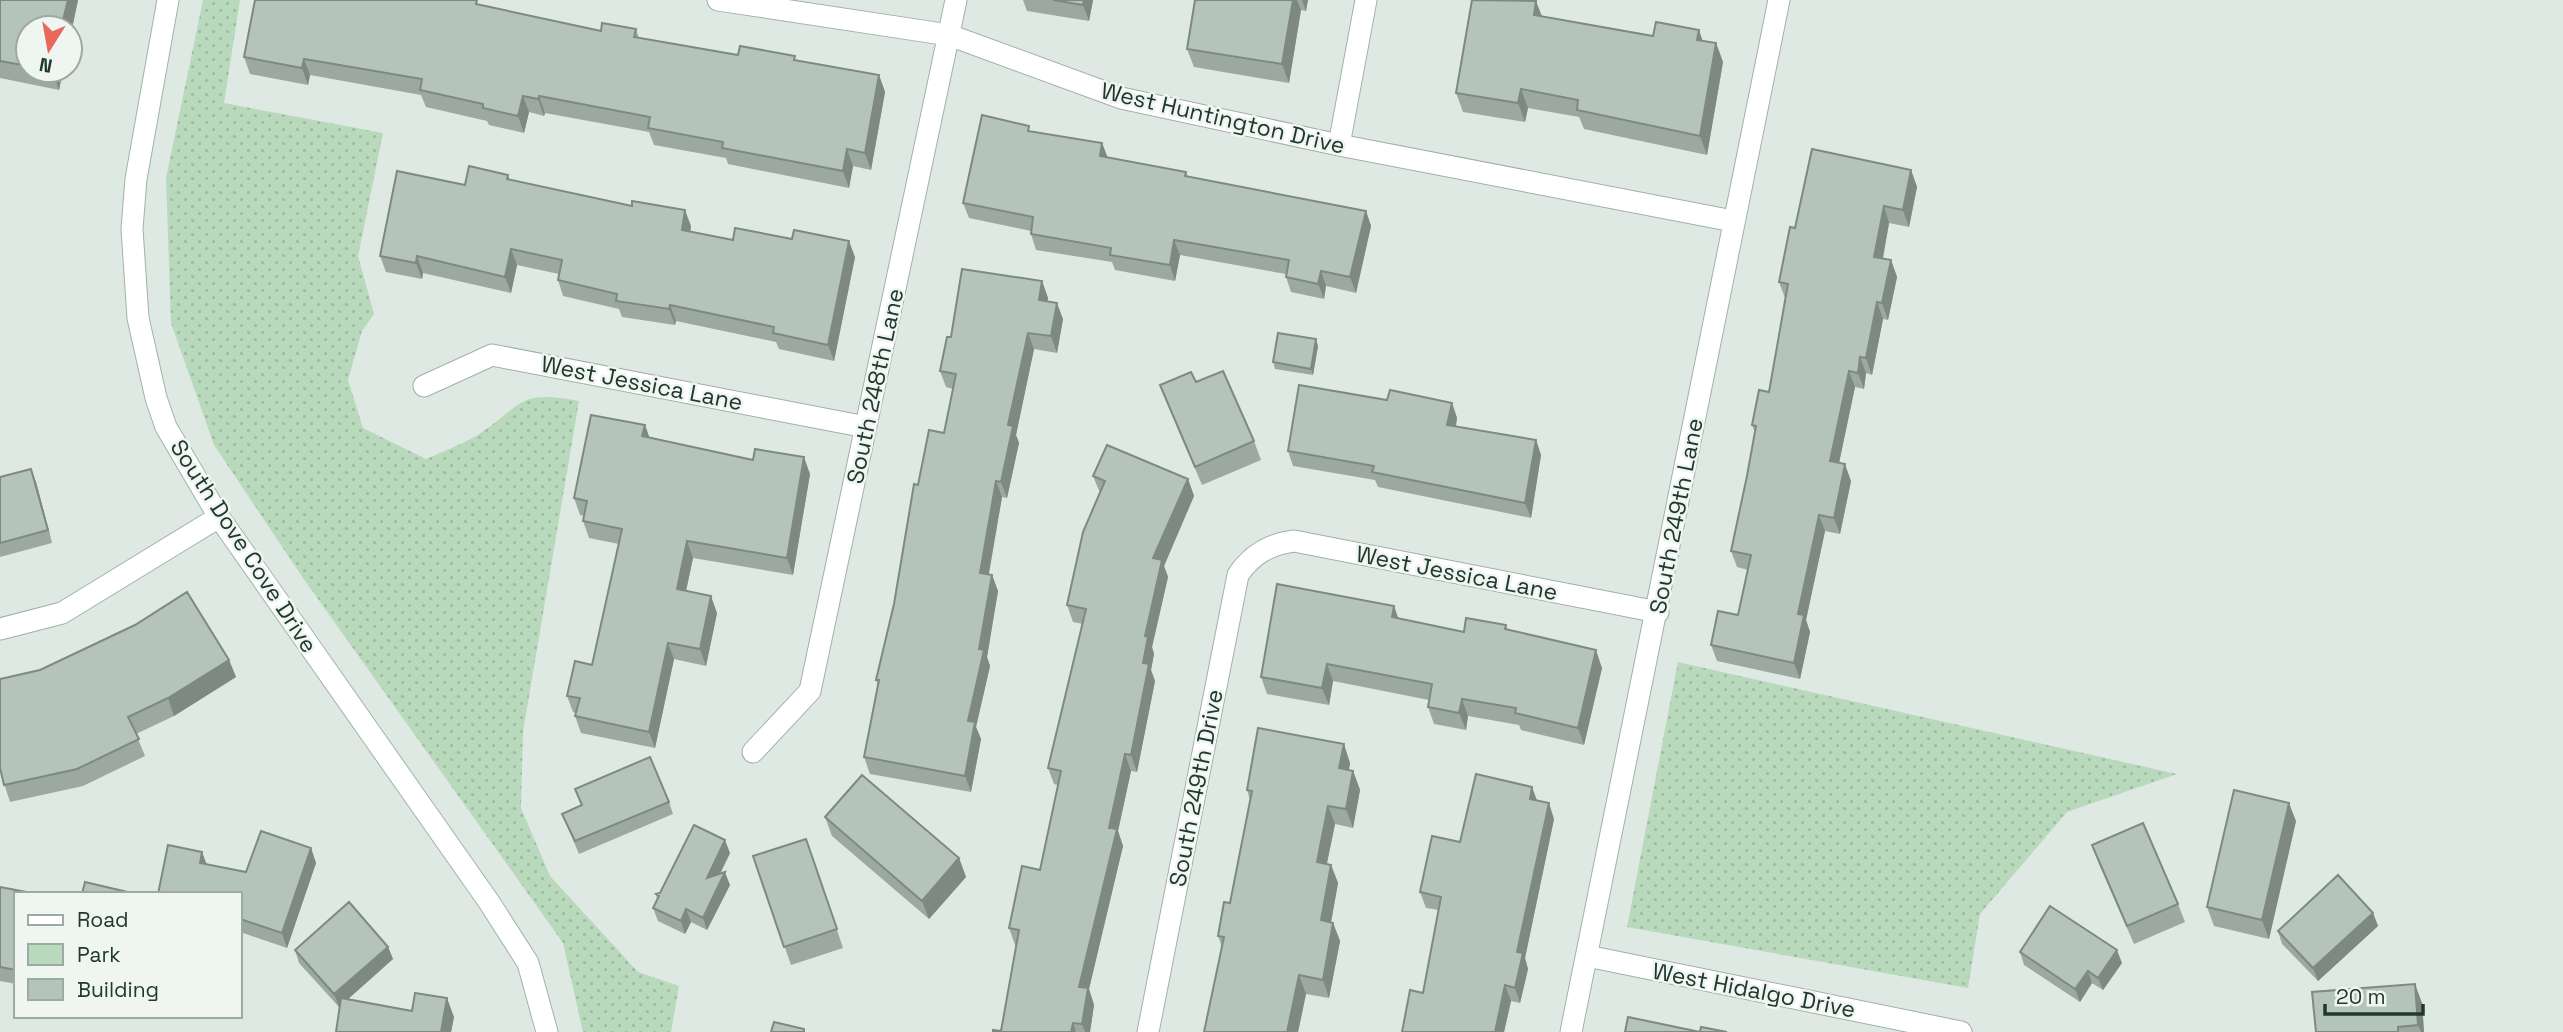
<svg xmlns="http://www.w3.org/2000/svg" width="2563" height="1032" font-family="'Space Grotesk',sans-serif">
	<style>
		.green { fill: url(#green-dots) }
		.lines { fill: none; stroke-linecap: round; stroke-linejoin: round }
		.street-casing { stroke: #a2b0a9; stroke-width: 23 }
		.secondary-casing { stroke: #9fb4a9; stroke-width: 23 }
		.street { stroke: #fff; stroke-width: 21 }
		.secondary { stroke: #fff; stroke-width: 21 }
		.wall { fill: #9ca9a1 }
		.shaded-wall { fill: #7f8983 }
		.building { fill: #b5c4bb; stroke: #7f8983; stroke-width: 2 }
		.labels { text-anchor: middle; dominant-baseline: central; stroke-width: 5; stroke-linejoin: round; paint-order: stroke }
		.street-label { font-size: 23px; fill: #21382e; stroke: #eff6f1 }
	</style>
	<defs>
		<pattern id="green-dots" width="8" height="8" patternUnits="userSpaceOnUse" patternTransform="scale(1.75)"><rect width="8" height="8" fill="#b9d9bc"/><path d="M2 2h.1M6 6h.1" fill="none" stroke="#9fbba2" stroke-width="1.8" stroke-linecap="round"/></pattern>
	</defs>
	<rect width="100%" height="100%" fill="#dfe9e3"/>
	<path class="green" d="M203,0H240L224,103L383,133L358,256L374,314L362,331L348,380L363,428L426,459C442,452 460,445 476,436C524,406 514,389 579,401L523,732L521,808L550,876L638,972L679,986L671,1032H583L563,943L303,578L214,445L171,323L166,178Z
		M1678,662L2177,774L2067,812L1980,914L1968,988L1627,927Z"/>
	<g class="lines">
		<defs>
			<path id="street" d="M718,0L949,35L1121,98L1339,145L1733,221
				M1339,145L1366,0
				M424,386L492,355L866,427
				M0,629L62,613L219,517
				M753,752L810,691L956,0
				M1587,956L1961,1032
				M1148,1032L1238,575C1252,554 1270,544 1294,541L1658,612
				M1571,1032L1779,0"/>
			<path id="secondary" d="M168,0L136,179L132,229L138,318L156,398L166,427L219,517L489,902L528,963L547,1032"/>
		</defs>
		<use href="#street" class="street-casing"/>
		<use href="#secondary" class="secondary-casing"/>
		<use href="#street" class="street"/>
		<use href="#secondary" class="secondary"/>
	</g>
	<path class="wall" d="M0,0H78L70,38V28H28V70H63L59,90L0,78Z
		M1023,0H1093L1089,21L1027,11Z
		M1195,0H1308L1306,11L1301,10L1289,83L1194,67L1187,49Z
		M480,5L601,31L636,29L639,38L738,55L796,61L879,75L885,92L871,170L853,166L849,188L728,164L726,158L654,145L649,132L545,113L544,116L529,112L524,133L489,125L487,121L426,107L421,95L310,75L308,85L250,74L244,57Z
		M1542,16L1653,36L1716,43L1723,62L1707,155L1584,129L1579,117L1528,108L1525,122L1463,112L1456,93Z
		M1032,132L1102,143L1108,158L1186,172L1188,177L1366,211L1371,226L1356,293L1326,286L1324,299L1291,292L1286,277V274L1180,255L1175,281L1115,270L1112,262L1036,250L1031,234V231L969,218L963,203Z
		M1911,170L1917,187L1909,227L1889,223L1883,259L1891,260L1897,277L1888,320L1883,319L1872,375L1866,373L1864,389L1855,387L1839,463L1851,481L1840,534L1825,531L1806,620L1810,632L1800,679L1717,661L1711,645L1738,615L1748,570L1737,567L1731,551L1747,476L1755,433L1752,425L1769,392L1785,298L1779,282L1795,228Z
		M508,175L510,180L691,226L690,232L733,240L855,257L834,361L779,349L776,342L676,321L675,325L622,317L619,309L563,296L558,280L559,274L517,265L511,293L423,273L422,279L386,272L380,256L465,185Z
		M1042,281L1048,298L1047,301L1063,319L1057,353L1034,349L1016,435L1019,443L1007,498L1002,497L989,574L992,575L998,591L987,657L990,666L976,727L981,739L971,792L870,774L864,757L878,685L876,680L894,604L918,485L944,433L953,389L946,387L940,371L951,337Z
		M1318,346L1313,375L1275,369L1273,362Z
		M1196,382L1254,441L1261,460L1202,485L1167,403L1160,385Z
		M1387,400L1452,403L1457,418L1456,427L1536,440L1541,455L1531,518L1378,487L1375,480L1293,466L1288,451Z
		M645,425L649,437L810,474L793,575L693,558L686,591L717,613L706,666L674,659L655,748L581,733L575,716L576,713L573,712L567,696L592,665L619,544L589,538L583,521L584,516L580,515L574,498Z
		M1093,476L1188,479L1194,496L1164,566L1168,577L1152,647L1154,654L1151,670L1155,681L1137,772L1131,771L1118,831L1123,846L1089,989L1094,1005L1090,1032H993L1001,1031L1016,945H1015L1009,928L1040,870L1058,785L1054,784L1048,768L1083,624L1073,622L1067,605L1100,493Z
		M0,477L36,482L52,543L0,557Z
		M1399,618L1464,632L1506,625L1508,630L1602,668L1584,745L1521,730L1519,725L1468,716L1466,730L1434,724L1428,707L1429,700L1333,681L1329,705L1267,694L1261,677Z
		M229,660L236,677L174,716L136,734L145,756L83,786L10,802L0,771V679L40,670Z
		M1350,763L1349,770L1353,771L1360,790L1353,828L1335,824L1327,864L1331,865L1338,883L1331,922L1333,923L1340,941L1329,998L1306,994L1298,1032H1204L1222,947L1218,936L1230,903L1250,800L1247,790Z
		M575,789L669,802L673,814L579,854L562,814L581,805Z
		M1537,800L1554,819L1525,958L1528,969L1520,1003L1511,1001L1504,1032H1402L1423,993L1439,910L1426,908L1420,892L1460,842Z
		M825,817L959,858L966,877L929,919L832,836Z
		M2296,821L2269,939L2214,926L2207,907Z
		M2092,845L2178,904L2185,922L2134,944L2099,864Z
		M311,848L316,863L287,948L240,932V894H158L202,852L206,864L246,872Z
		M730,853L720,873L730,885L707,930L691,922L685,934L658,921L653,908L657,899L656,894L660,893Z
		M753,856L813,857L843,948L791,965Z
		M0,887L16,894V984L0,981Z
		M2373,913L2378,926L2318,981L2282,944L2278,931Z
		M388,947L393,959L347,1000L454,1017L451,1032H336L340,1006L339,1007L299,963L295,950Z
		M2020,952L2122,963L2103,990L2092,983L2080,1002L2024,965Z
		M2422,1003L2424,1032H2316Z"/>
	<path class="shaded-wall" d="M68,0H78L70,38V28H61Z
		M1084,0H1093L1089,21L1083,5Z
		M1293,0H1297L1301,10L1289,83L1282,64Z
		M1302,0H1308L1306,11Z
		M1536,1L1543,19L1534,15Z
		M1699,30L1705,48L1697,40Z
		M1716,43L1723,62L1707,155L1700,136Z
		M304,59L310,75L308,85L302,68Z
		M52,70H63L59,90L52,71Z
		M879,75L885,92L871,170L865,153Z
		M1521,89L1528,108L1525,122L1518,103Z
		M523,96L529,112L524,133L518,116Z
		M539,96L545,113L544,116L538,99Z
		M1102,143L1108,159L1100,156Z
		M847,149L853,166L849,188L843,171Z
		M1911,170L1917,187L1909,227L1903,210Z
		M1884,206L1889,223L1880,273L1874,257Z
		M685,210L691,226L688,246L682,230Z
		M1366,211L1371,226L1356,293L1350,277Z
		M1174,240L1180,255L1175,281L1170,265Z
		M849,241L855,257L834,361L828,345Z
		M511,249L517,265L511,293L505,277Z
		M417,256L423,273L422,279L416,263Z
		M1891,260L1897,277L1888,320L1882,303Z
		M1321,271L1326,286L1324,299L1318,284Z
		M1042,281L1048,298L1045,316L1039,300Z
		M1877,302L1883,319L1872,375L1866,358Z
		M1057,303L1063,319L1057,353L1051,336Z
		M670,305L676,321L675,325L669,309Z
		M1028,333L1034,349L1016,435L1019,443L1007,498L1001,482L1008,425Z
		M1316,339L1318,346L1313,375L1311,369Z
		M1860,357L1866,373L1864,389L1858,373Z
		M1849,371L1855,387L1836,477L1830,461Z
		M1452,403L1457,418L1453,440L1447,425Z
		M645,425L651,442L642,436Z
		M1536,440L1541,455L1531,518L1525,503Z
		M804,457L810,474L793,575L787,558Z
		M1845,464L1851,481L1840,534L1834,518Z
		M31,469L36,482L52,543L48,530Z
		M1188,479L1194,496L1164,566L1168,577L1152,647L1154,654L1151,670L1155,681L1137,772L1131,755L1143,663L1153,558Z
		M996,481L1002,497L986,589L980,573Z
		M1819,515L1825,531L1806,620L1810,632L1800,679L1794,663L1798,614Z
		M687,541L693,558L683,605L677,589Z
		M992,575L998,591L987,657L990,666L976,727L981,739L971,792L965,776L968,721Z
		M711,596L717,613L706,666L700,649Z
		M1394,606L1400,623L1392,617Z
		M668,643L674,659L655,748L649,732Z
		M1596,650L1602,668L1584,745L1578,728Z
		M229,660L236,677L174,716L168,698Z
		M1327,664L1333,681L1329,705L1322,688Z
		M1462,699L1468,716L1466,730L1459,713Z
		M1344,744L1350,763L1346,787L1339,768Z
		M1125,754L1131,771L1118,831L1123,846L1089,989L1094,1005L1090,1032H1085L1082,1024L1079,987L1109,828Z
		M1353,771L1360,790L1353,828L1346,809Z
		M1532,787L1538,803L1530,799Z
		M1549,803L1554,819L1525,958L1528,969L1520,1003L1515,988L1517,952Z
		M2289,803L2296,821L2269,939L2262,920Z
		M1328,806L1335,824L1323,881L1317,862Z
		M725,840L730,853L712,891L707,878Z
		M311,848L316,863L287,948L282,933Z
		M202,852L208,868L200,863Z
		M959,858L966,877L929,919L922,901Z
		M1331,865L1338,883L1328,939L1321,920Z
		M725,872L730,885L707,930L703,918Z
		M686,909L691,922L685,934L681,921Z
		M2373,913L2378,926L2318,981L2313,968Z
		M1333,923L1340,941L1329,998L1323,980Z
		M388,947L393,959L339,1007L334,994Z
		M2117,950L2122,963L2103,990L2098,978Z
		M2088,971L2092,983L2080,1002L2075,989Z
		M1299,975L1306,994L1298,1032H1287Z
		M2415,984L2422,1003L2424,1032H2421L2418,1025Z
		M1505,985L1511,1001L1504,1032H1495Z
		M447,998L454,1017L451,1032H441Z
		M1073,1023L1076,1032H1071Z"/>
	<path class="building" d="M0,0H68L61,28H28V66L0,61Z
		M255,0H477L476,4L601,31L602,23L636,29L634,37L738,55L740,46L795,56L794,60L879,75L865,153L847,149L843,171L722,148L723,142L648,128L650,117L539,96L538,99L523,96L518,116L483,108V104L420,90L422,79L304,59L302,68L244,57Z
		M1053,0H1084L1083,5Z
		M1195,0H1293L1282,64L1187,49Z
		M1472,0L1536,1L1534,15L1653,36L1656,22L1699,30L1697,40L1716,43L1700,136L1577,110L1578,100L1521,89L1518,103L1456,93Z
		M982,115L1029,126L1028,131L1102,143L1100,156L1186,172L1185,176L1366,211L1350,277L1321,271L1318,284L1286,277L1289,260L1174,240L1170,265L1110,255L1111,248L1031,234L1033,217L963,203Z
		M1812,149L1911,170L1903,210L1884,206L1874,257L1891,260L1882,303L1877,302L1866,358L1860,357L1858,373L1849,371L1830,461L1845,464L1834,518L1819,515L1798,614L1804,615L1794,663L1711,645L1718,611L1738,615L1751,555L1731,551L1747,476L1756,426L1752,425L1759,390L1769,392L1788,284L1779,282L1790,227L1795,228Z
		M469,166L508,175L507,179L632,206V201L685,210L682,230L733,240L735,228L792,239L794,230L849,241L828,345L773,333L774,327L670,305L669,309L616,301L617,294L558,280L562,260L511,249L505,277L417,256L416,263L380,256L397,171L465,185Z
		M962,269L1042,281L1039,300L1057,303L1051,336L1028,333L1008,425L1013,426L1001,482L996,481L980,573L992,575L979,649L984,650L968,721L975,722L965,776L864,757L879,680H876L894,604L914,484L918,485L929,430L944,433L956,374L940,371L947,337H951Z
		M1278,333L1316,339L1311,369L1273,362Z
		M1223,371L1254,441L1195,467L1160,385L1191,372L1196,382Z
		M1299,385L1387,400L1390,390L1452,403L1447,425L1536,440L1525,503L1372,472L1374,466L1288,451Z
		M591,415L645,425L642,436L753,460L755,449L804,457L787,558L687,541L677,589L711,596L700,649L668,643L649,732L575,716L580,698L567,696L575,661L592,665L622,529L583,521L587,501L574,498Z
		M1107,445L1188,479L1153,558L1162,560L1145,636L1148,637L1143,663L1149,664L1131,755L1125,754L1109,828L1117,829L1079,987L1088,988L1082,1024L1073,1023L1071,1032H993V1030L1001,1031L1019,930L1009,928L1022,866L1040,870L1061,771L1048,768L1086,609L1067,605L1083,532L1105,481L1093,476Z
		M31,469L48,530L0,543V477Z
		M1277,584L1394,606L1392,617L1464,632L1466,618L1506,625L1505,629L1596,650L1578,728L1515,713L1516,708L1462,699L1459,713L1428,707L1432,684L1327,664L1322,688L1261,677Z
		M187,592L229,660L168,698L128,717L139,739L77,769L4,785L0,768V679L40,670L135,625Z
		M1258,728L1344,744L1339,768L1353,771L1346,809L1328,806L1317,862L1331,865L1321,920L1333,923L1323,980L1299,975L1287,1032H1204L1224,937L1218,936L1224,902L1230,903L1252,791L1247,790Z
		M650,757L669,802L575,841L562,814L582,805L575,789Z
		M1476,774L1532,787L1530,799L1549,803L1517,952L1523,953L1515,988L1505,985L1495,1032H1402L1410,990L1423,993L1441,897L1420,892L1432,836L1460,842Z
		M862,775L959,858L922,901L825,817Z
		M2234,790L2289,803L2262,920L2207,907Z
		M2143,823L2178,904L2127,926L2092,845Z
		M694,825L725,840L707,878L725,872L703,918L686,909L681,921L653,908L659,896L656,894L660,893Z
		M261,831L311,848L282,933L240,919V894H158L168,845L202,852L200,863L246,872Z
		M806,839L837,929L784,947L753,856Z
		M2338,875L2373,913L2313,968L2278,931Z
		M85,882L136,894H82Z
		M0,887L37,894H16V970L0,967Z
		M349,902L388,947L334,994L295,950Z
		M2050,906L2117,950L2098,978L2088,971L2075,989L2020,952Z
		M2415,984L2418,1025L2398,1027V1032H2316L2312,992Z
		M415,993L447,998L441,1032H336L341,998L412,1011Z
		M1628,1017L1700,1032L1701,1027L1727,1032H1625Z
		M774,1022L804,1029V1032H771Z"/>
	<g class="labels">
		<g class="street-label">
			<text transform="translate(1223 118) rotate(13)">West Huntington Drive</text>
			<text transform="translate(642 383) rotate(11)">West Jessica Lane</text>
			<text transform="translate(875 386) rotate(-78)">South 248th Lane</text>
			<text transform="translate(1676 516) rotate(-79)">South 249th Lane</text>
			<text transform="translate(244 546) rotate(57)">South Dove Cove Drive</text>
			<text transform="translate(1457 573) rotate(11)">West Jessica Lane</text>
			<text transform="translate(1196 788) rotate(-79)">South 249th Drive</text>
			<text transform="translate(1754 990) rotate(11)">West Hidalgo Drive</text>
		</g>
	</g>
	<rect x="14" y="892" width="228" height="126" fill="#eff6f1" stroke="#9daaa3" stroke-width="2"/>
	<rect x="28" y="915" width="35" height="10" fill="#ffffff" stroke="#9daaa3" stroke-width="2"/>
	<text x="77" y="927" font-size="21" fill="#21382e">Road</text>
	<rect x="28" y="944" width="35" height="21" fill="#b9d9bc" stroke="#9daaa3" stroke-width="2"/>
	<text x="77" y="962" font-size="21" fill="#21382e">Park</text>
	<rect x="28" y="979" width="35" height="21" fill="#b5c4bb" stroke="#9daaa3" stroke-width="2"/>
	<text x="77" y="997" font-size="21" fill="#21382e">Building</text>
	<g transform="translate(49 49) rotate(191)"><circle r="33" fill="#eff6f1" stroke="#9daaa3" stroke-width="2"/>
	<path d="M0-5L12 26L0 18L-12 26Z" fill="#e9675d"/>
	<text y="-10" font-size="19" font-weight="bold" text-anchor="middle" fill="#21382e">N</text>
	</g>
	<path d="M2325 1004v10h98v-10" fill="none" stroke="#21382e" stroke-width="3.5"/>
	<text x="2336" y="1004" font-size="21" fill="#21382e" stroke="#eff6f1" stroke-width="5" paint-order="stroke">20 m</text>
</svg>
